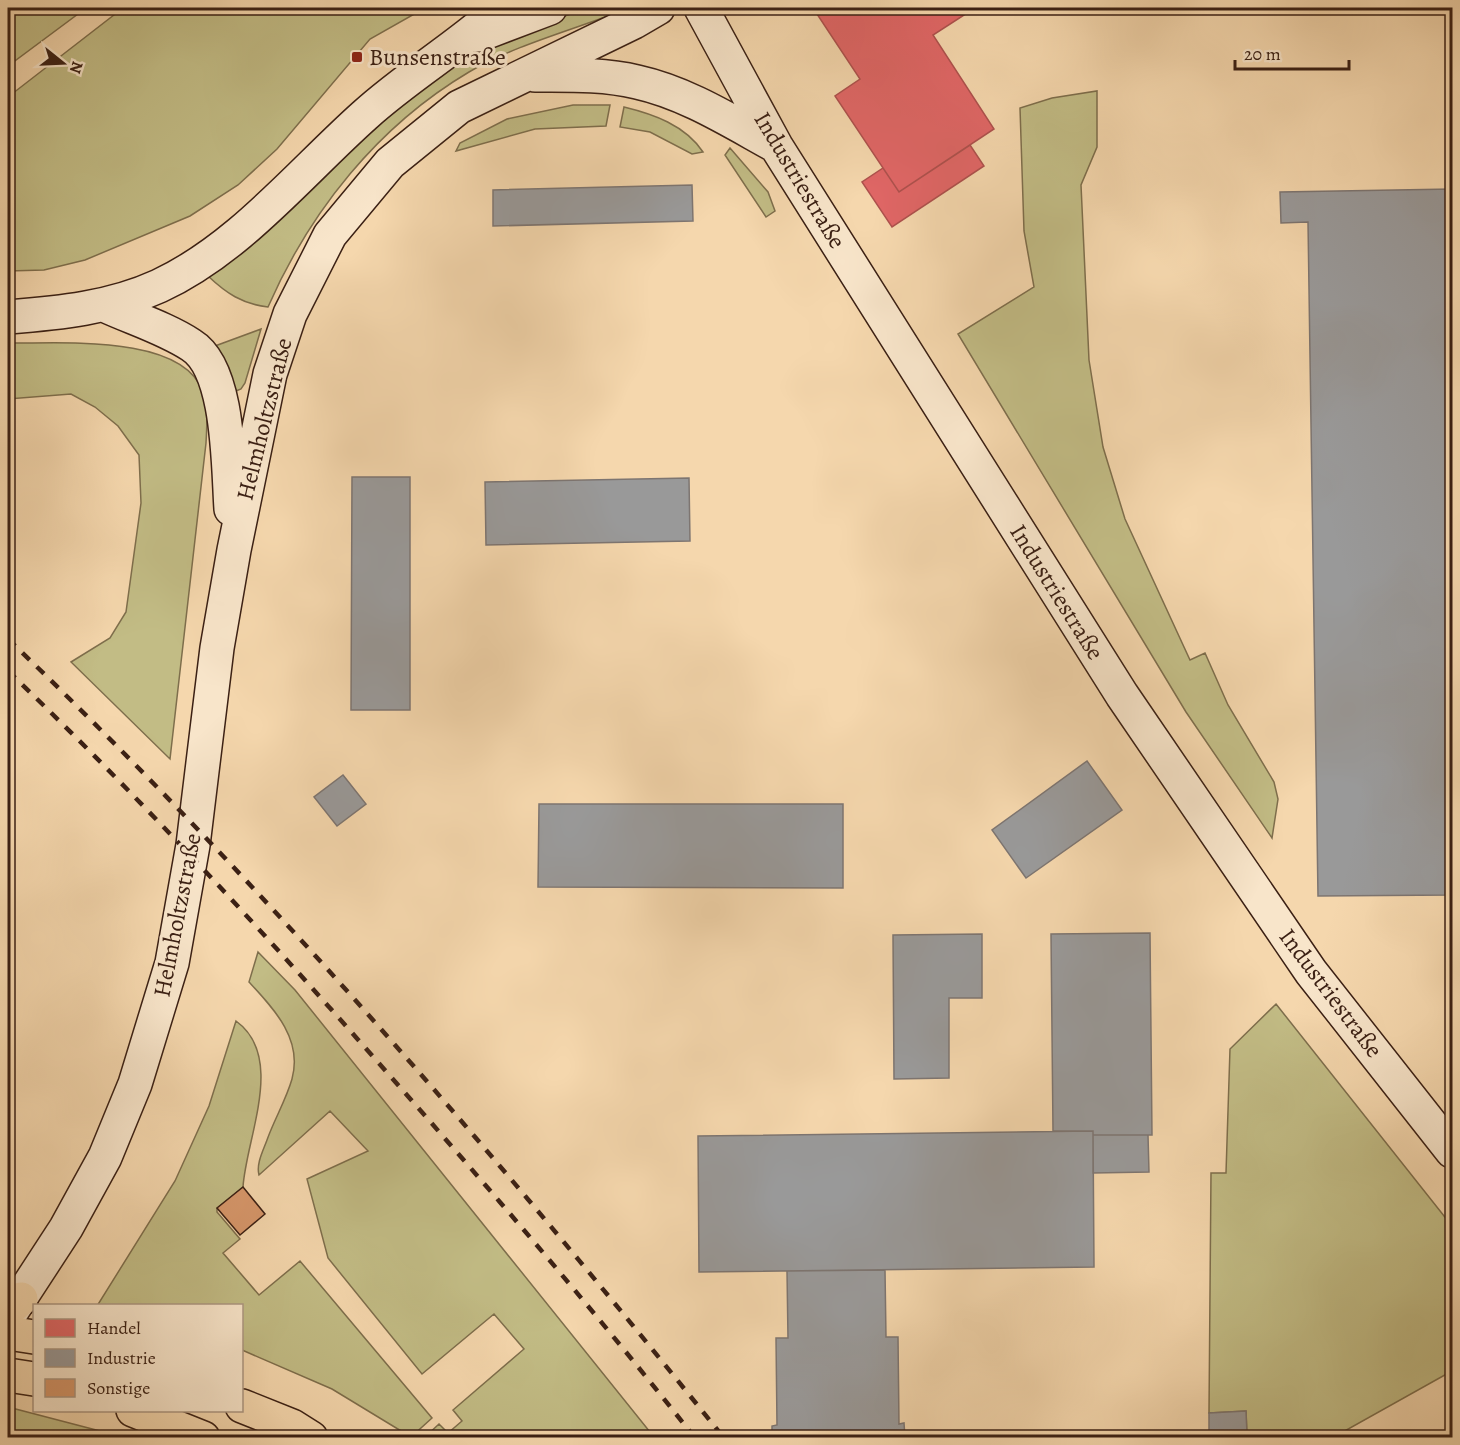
<svg xmlns="http://www.w3.org/2000/svg" width="1460" height="1445" font-family="Alegreya,serif">
	<style>
		.green { fill: #c2bc85; stroke: #7e6e4c; stroke-width: 1.5 }
		.shops { fill: #e06666; stroke: #ae514d; stroke-width: 1.5 }
		.industry { fill: #999; stroke: #7d7571; stroke-width: 1.5 }
		.building { fill: #d7976b; stroke: #3b2014; stroke-width: 1.5 }
		.lines { fill: none; stroke-linecap: round; stroke-linejoin: round }
		.secondary-casing { stroke: #3b2014; stroke-width: 36 }
		.primary-casing { stroke: #3b2014; stroke-width: 36 }
		.secondary { stroke: #f8e5ca; stroke-width: 33 }
		.primary { stroke: #f5d7ad; stroke-width: 33 }
		.rail { stroke: #3b2014; stroke-width: 4.5; stroke-dasharray: 10 10; stroke-linecap: butt }
		.poi-dot { fill: #8f2418; stroke: #f8e5ca; stroke-width: 2 }
		.labels { text-anchor: middle; dominant-baseline: central; stroke-width: 6; stroke-linejoin: round; paint-order: stroke }
		.poi-label { font-size: 24px; fill: #3b2014; stroke: #f8e5ca; text-anchor: start }
		.street-label { font-size: 24px; fill: #3b2014; stroke: #f8e5ca }
	</style>
	<rect width="100%" height="100%" fill="#f5d7ad"/>
	<filter id="stains"><feTurbulence type="fractalNoise" baseFrequency=".00333" numOctaves="4"/><feColorMatrix values="0 0 0 0 .2 0 0 0 0 .09 0 0 0 0 .02 0 0 0 .5 -.17"/></filter>
	<radialGradient id="worn" r=".72"><stop offset=".6" stop-color="#630" stop-opacity="0"/><stop offset="1" stop-color="#630" stop-opacity=".3"/></radialGradient>
	<path class="green" d="M8,8H86L8,66Z
		M123,8H425L370,39L277,149L238,185L190,216L85,260L44,270L8,271V97Z
		M589,8H605L608,16C562,33 512,47 469,72C378,126 310,211 268,307C242,304 226,293 208,276L374,124L462,57L507,35Z
		M1097,91V147L1081,185L1089,360L1103,447L1125,519L1190,660L1205,653L1228,705L1274,782L1278,799L1272,838L1186,712L958,334L1034,287L1024,231L1020,108L1052,98Z
		M573,105H610L606,126L535,129L456,151L460,143L507,119Z
		M624,107C653,114 685,125 703,152L692,154L650,132L620,127Z
		M730,148L768,192L775,211L766,217L725,155Z
		M261,329L245,383L241,389L236,391L215,346Z
		M8,343C57,344 183,333 203,392C208,408 207,426 206,443L170,759L71,662L110,638L126,612L141,503L139,455L118,426L95,407L71,394L8,399Z
		M258,952L295,990L654,1437H425L439,1424L448,1433L462,1421L453,1410L524,1349L494,1314L422,1374L328,1258L307,1179L368,1151L330,1111L259,1175C256,1164 263,1151 267,1140C274,1120 286,1100 292,1079C303,1039 274,1009 249,982Z
		M1276,1004L1452,1226V1371L1334,1437H1247L1246,1411L1209,1413L1211,1173H1226L1230,1049Z
		M236,1021C286,1057 246,1138 243,1187L217,1208V1212L240,1239L223,1253L259,1295L300,1261L432,1418L411,1437L332,1389L242,1350V1306H97L175,1181L209,1106Z
		M8,1407L123,1437H8Z"/>
	<path class="shops" d="M813,8H975L933,35L994,129L899,192L835,96L860,79Z
		M970,145L984,166L892,227L862,182L883,168L899,192Z"/>
	<path class="industry" d="M692,185L693,221L493,226V190Z
		M1452,189V895L1318,896L1308,222L1281,223L1280,192Z
		M352,477H410V710H351Z
		M689,478L690,541L486,545L485,482Z
		M1087,761L1122,810L1026,878L992,830Z
		M343,775L366,804L337,826L314,797Z
		M539,804H843V888L538,887Z
		M1150,933L1152,1135H1093V1131H1053L1051,934Z
		M982,934V998H949V1078L894,1079L893,935Z
		M1093,1131L1094,1267L699,1272L698,1136Z
		M1093,1135H1148L1149,1172L1093,1173Z
		M885,1270L886,1337H898L899,1424L904,1423L905,1438H772V1426L777,1425L776,1338H788L787,1271Z
		M1246,1411L1247,1434H1254V1438H1209V1413Z"/>
	<path class="building" d="M243,1187L265,1214L240,1235L217,1208Z"/>
	<g class="lines">
		<defs>
			<path id="secondary" d="M701,8L776,146L1122,695L1311,972L1452,1151
				M479,35L550,8
				M535,75C569,75 604,74 637,82C687,93 732,122 776,146
				M104,305C132,318 165,328 191,345C230,369 228,467 231,509
				M8,317C59,313 111,308 159,286C239,249 300,173 365,115C408,76 458,47 501,8
				M8,1317L66,1228L105,1157L135,1084L172,963L193,845L217,648L234,550L270,374L290,314L330,235L390,163L459,107L634,22L658,8"/>
			<path id="primary" d="M8,1310L21,1299
				M8,1333L34,1337
				M8,1375L34,1379
				M242,1406L292,1426L311,1438
				M133,1410L203,1438"/>
		</defs>
		<use href="#secondary" class="secondary-casing"/>
		<use href="#primary" class="primary-casing"/>
		<use href="#secondary" class="secondary"/>
		<use href="#primary" class="primary"/>
		<path class="rail" d="M8,639C266,886 500,1159 724,1438
			M8,671C142,799 268,937 391,1077C495,1195 598,1315 695,1438"/>
	</g>
	<rect class="poi-dot" x="351" y="51" width="12" height="12" rx="3"/>
	<g class="labels">
		<g class="poi-label">
			<text x="369" y="57">Bunsenstraße</text>
		</g>
		<g class="street-label">
			<text transform="translate(800 180) rotate(59)">Industriestraße</text>
			<text transform="translate(264 419) rotate(-76)">Helmholtzstraße</text>
			<text transform="translate(1057 592) rotate(58)">Industriestraße</text>
			<text transform="translate(177 915) rotate(-79)">Helmholtzstraße</text>
			<text transform="translate(1331 993) rotate(53)">Industriestraße</text>
		</g>
	</g>
	<rect width="1460" height="1445" fill="none" stroke="#f5d7ad" stroke-width="30"/>
	<rect x="9" y="9" width="1442" height="1427" fill="none" stroke="#3b2014" stroke-width="3"/>
	<rect x="15" y="15" width="1430" height="1415" fill="none" stroke="#3b2014" stroke-width="1.5"/>
	<rect x="33" y="1304" width="210" height="108" fill="#f8e5ca" stroke="#ac9681" stroke-width="1.5"/>
	<rect x="45" y="1319" width="30" height="18" fill="#e06666" stroke="#ac9681" stroke-width="1.5"/>
	<text x="87" y="1334" font-size="18" fill="#3b2014">Handel</text>
	<rect x="45" y="1349" width="30" height="18" fill="#999999" stroke="#ac9681" stroke-width="1.5"/>
	<text x="87" y="1364" font-size="18" fill="#3b2014">Industrie</text>
	<rect x="45" y="1379" width="30" height="18" fill="#d7976b" stroke="#ac9681" stroke-width="1.5"/>
	<text x="87" y="1394" font-size="18" fill="#3b2014">Sonstige</text>
	<g transform="translate(63 63) rotate(108)" stroke="#f8e5ca" stroke-width="4.5" paint-order="stroke">
	<path d="M0-4.5L10 22L0 15L-10 22Z" fill="#3b2014"/>
	<text y="-9" font-size="16" font-weight="bold" text-anchor="middle" fill="#3b2014">N</text>
	</g>
	<path d="M1235 60v9h114v-9" fill="none" stroke="#3b2014" stroke-width="3"/>
	<text x="1244" y="60" font-size="18" fill="#3b2014" stroke="#f8e5ca" stroke-width="4.5" paint-order="stroke">20 m</text>
	<rect width="100%" height="100%" filter="url(#stains)"/>
	<rect width="100%" height="100%" fill="url(#worn)"/>
</svg>
